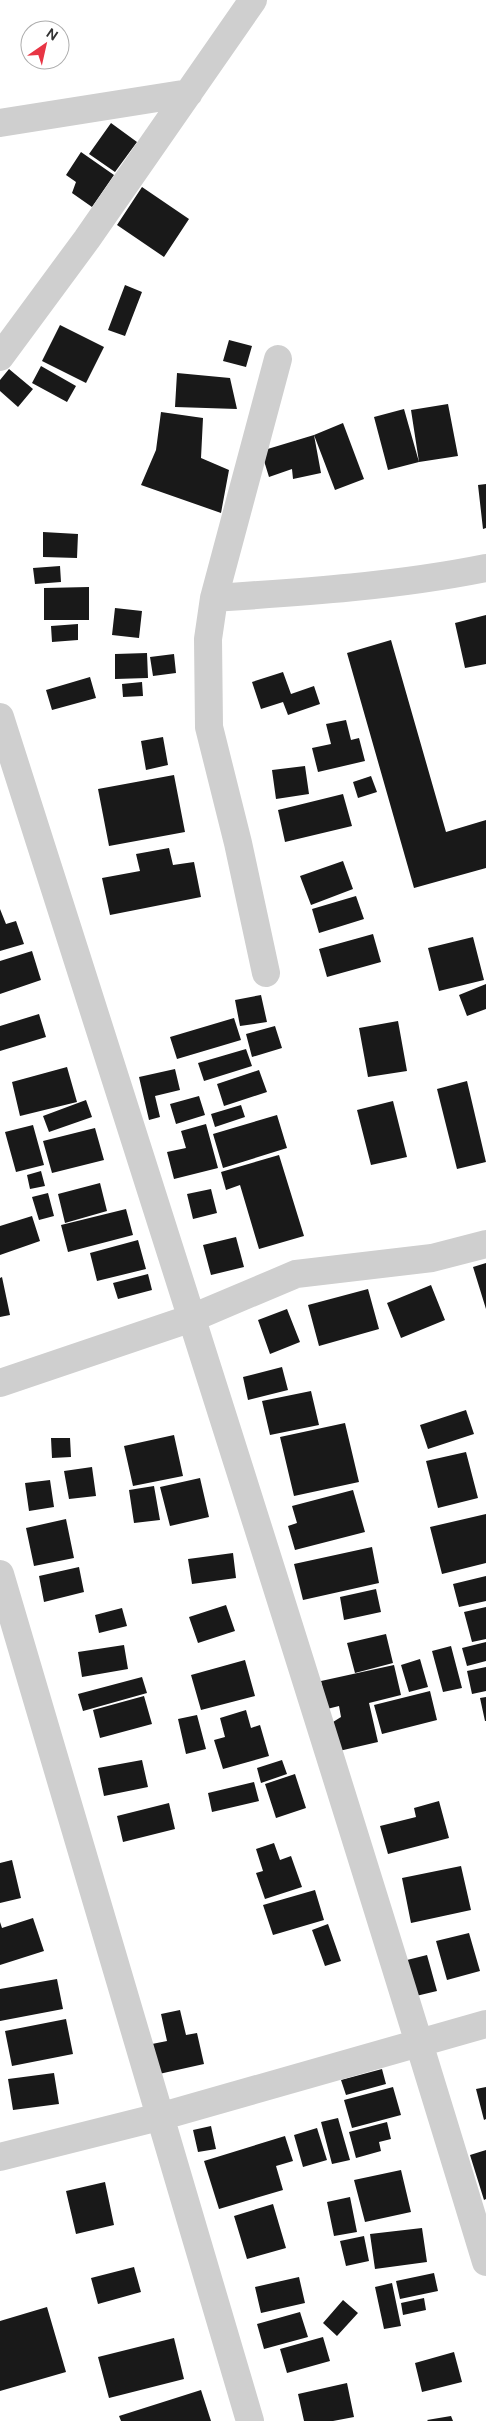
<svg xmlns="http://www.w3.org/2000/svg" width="486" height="2421" font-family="'DM Sans',sans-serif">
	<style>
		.building { fill: #191919 }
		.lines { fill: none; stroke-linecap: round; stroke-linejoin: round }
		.street { stroke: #cfcfcf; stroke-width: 28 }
	</style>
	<rect width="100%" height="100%" fill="#fff"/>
	<path class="building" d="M111,123L137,142L115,172L89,154Z
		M81,152L114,175L92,207L72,193L76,182L66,175Z
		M142,187L189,219L164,257L117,225Z
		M125,285L142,292L125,336L108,330Z
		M60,325L104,347L86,383L42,361Z
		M229,340L252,346L246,367L223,361Z
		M41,366L76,386L67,402L32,383Z
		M9,369L33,389L18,407L0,391V380Z
		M177,373L230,378L237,409L175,407Z
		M448,404L458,456L419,462L411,410Z
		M404,409L419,462L388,470L374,417Z
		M161,412L203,418L201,458L229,470L221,513L141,485L156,450Z
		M343,423L364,479L335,490L314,435Z
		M314,435L321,473L293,479L292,469L269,477L261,451Z
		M486,484V528L483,529L478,485Z
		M43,532L78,534L77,558L43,557Z
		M60,566L61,582L35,584L33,568Z
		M89,587V620H44V588Z
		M115,608L142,611L139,638L112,635Z
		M486,615V664L465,668L455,623Z
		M78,624V640L52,642L51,626Z
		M391,640L446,832L486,820V868L414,888L347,653Z
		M147,653L148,678L115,679V654Z
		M174,654L176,673L153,676L150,657Z
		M283,672L291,694L314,686L320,704L288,715L283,702L261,709L252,682Z
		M90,677L96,698L52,710L46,690Z
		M142,682L143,696L123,697L122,684Z
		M346,720L351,740L359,738L365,761L318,772L312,748L331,744L326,724Z
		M163,737L168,765L146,770L141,741Z
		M305,766L309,794L276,799L272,770Z
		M174,775L185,832L109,846L98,789Z
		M371,776L377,792L358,798L353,782Z
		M343,794L352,826L285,842L278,810Z
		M169,848L173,865L194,862L201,897L110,915L102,878L140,871L136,854Z
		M343,861L353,889L311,905L300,876Z
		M356,896L364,919L319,933L312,909Z
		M0,909L6,924L16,921L24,944L0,951Z
		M373,934L381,962L327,977L319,949Z
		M473,937L484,980L439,991L428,948Z
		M32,951L41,980L0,994V961Z
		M486,984V1009L467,1016L459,995Z
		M261,995L267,1022L240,1026L235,1000Z
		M39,1014L46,1037L0,1051V1026Z
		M234,1018L241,1040L177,1059L170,1037Z
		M398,1021L407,1071L368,1077L359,1028Z
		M275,1026L282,1048L252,1057L246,1034Z
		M246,1049L252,1066L204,1081L198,1063Z
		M67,1067L77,1102L20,1116L12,1082Z
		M175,1069L180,1090L155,1096L160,1117L149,1120L139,1077Z
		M259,1070L267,1092L224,1106L217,1084Z
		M467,1081L486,1162L457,1169L437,1089Z
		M199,1096L205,1115L176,1124L170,1104Z
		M86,1100L92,1117L49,1132L43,1116Z
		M393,1101L407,1157L371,1165L357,1110Z
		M241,1105L245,1117L215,1127L211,1114Z
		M277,1115L287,1148L223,1168L213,1134Z
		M206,1124L218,1168L174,1179L167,1152L186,1148L181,1131Z
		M33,1125L44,1165L16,1172L5,1132Z
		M95,1128L104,1160L52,1173L43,1141Z
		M279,1155L304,1236L259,1249L240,1185L226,1190L221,1172Z
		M41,1171L45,1186L30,1189L27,1175Z
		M100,1183L107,1211L65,1223L58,1194Z
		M211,1189L217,1213L193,1219L187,1194Z
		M48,1193L54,1216L39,1220L32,1197Z
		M126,1209L133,1235L68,1252L61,1225Z
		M32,1216L40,1241L0,1255V1226Z
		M236,1237L244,1267L211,1275L203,1245Z
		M138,1240L146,1269L97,1281L90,1253Z
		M486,1263V1309L473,1267Z
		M148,1274L152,1290L118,1299L113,1283Z
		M2,1277L10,1315L0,1317V1278Z
		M431,1285L445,1320L401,1338L387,1303Z
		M368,1289L379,1329L319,1346L308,1305Z
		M287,1309L300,1342L270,1354L258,1320Z
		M282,1367L288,1390L248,1400L243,1377Z
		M311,1391L319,1425L270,1435L262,1401Z
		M466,1410L474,1434L428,1449L420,1425Z
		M345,1423L359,1482L294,1496L280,1437Z
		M174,1435L183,1476L133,1486L124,1446Z
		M51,1438H70L71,1457L52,1458Z
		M466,1452L478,1498L438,1508L426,1461Z
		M92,1467L96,1496L69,1499L64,1471Z
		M200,1478L209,1517L170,1526L160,1487Z
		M50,1480L54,1507L29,1511L25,1483Z
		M154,1486L160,1520L134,1523L129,1490Z
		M353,1490L365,1532L295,1550L288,1526L297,1523L292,1506Z
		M486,1514V1563L442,1574L430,1527Z
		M66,1519L74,1558L34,1566L26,1528Z
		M372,1547L379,1583L303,1600L294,1564Z
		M233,1553L236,1578L192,1584L188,1559Z
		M79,1567L84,1592L44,1602L39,1576Z
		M486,1576V1601L459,1607L453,1584Z
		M376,1589L381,1612L344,1620L340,1597Z
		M226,1605L235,1631L198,1643L189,1617Z
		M486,1607V1639L472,1642L464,1612Z
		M122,1608L127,1626L99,1633L95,1615Z
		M386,1634L393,1663L355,1673L347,1643Z
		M486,1642V1661L467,1666L462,1648Z
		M124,1645L128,1669L82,1677L78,1652Z
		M451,1646L462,1688L443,1692L432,1651Z
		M420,1659L428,1687L409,1692L401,1665Z
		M245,1660L255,1696L201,1710L191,1675Z
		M394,1665L401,1695L369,1703L378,1742L339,1751L333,1722L341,1717L339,1706L327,1709L321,1681Z
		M486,1667V1691L472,1694L467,1671Z
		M142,1677L147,1693L83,1711L78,1694Z
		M430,1691L437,1720L382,1734L374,1705Z
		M144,1696L152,1724L100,1738L93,1710Z
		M486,1697V1721H485L480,1698Z
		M246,1710L251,1728L260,1725L269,1756L223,1769L214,1740L225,1737L220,1718Z
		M197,1715L206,1749L186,1754L178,1719Z
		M142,1760L148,1787L104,1796L98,1768Z
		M282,1760L287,1774L261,1783L257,1768Z
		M295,1774L306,1808L276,1818L265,1784Z
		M254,1782L259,1801L212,1812L208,1793Z
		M439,1801L449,1838L388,1854L380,1826L416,1817L414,1808Z
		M169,1803L175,1829L123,1842L117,1816Z
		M274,1843L280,1860L291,1856L302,1887L265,1899L256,1873L263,1871L256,1849Z
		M12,1860L21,1898L0,1903V1863Z
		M461,1866L471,1910L411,1923L402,1878Z
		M315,1890L324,1920L273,1935L263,1905Z
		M33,1918L44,1951L0,1965V1922L2,1928Z
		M328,1924L341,1961L325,1966L312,1930Z
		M469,1933L480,1971L447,1980L436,1941Z
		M427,1955L437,1991L416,1996L407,1960Z
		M57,1979L63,2009L0,2021V1989Z
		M180,2010L186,2035L197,2033L204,2064L159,2074L152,2044L167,2041L161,2014Z
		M66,2019L73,2054L12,2066L5,2031Z
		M382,2069L386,2084L346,2095L341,2080Z
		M54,2073L59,2104L13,2110L8,2079Z
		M393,2087L401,2115L352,2128L344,2100Z
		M486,2087V2119L484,2120L476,2089Z
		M338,2118L350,2160L332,2164L321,2122Z
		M387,2122L391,2139L379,2142L381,2151L356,2158L349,2132Z
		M211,2126L216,2149L198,2152L193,2130Z
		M317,2128L327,2160L303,2167L294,2135Z
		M285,2136L293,2161L276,2166L283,2190L219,2209L204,2161Z
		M486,2150V2199L484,2200L470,2155Z
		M401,2170L411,2212L365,2222L354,2180Z
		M105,2182L114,2225L76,2234L66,2191Z
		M350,2197L357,2232L334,2236L327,2202Z
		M273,2204L286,2248L247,2259L234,2216Z
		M422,2228L427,2262L375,2269L370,2234Z
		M364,2236L369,2261L346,2266L340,2241Z
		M134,2267L141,2292L98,2304L91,2278Z
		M434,2273L438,2291L400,2299L396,2281Z
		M299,2277L305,2303L261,2313L255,2287Z
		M392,2283L401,2326L384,2329L375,2287Z
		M424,2298L426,2310L403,2315L401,2303Z
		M343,2300L358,2313L337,2336L323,2323Z
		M47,2307L66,2372L0,2391V2321Z
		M300,2312L308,2337L264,2349L257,2324Z
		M323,2337L330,2361L287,2373L280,2349Z
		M174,2338L184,2379L109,2398L98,2357Z
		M454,2352L462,2382L422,2392L415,2363Z
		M347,2383L354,2417L333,2421H304L298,2394Z
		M201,2390L211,2421H121L119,2416Z
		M451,2416L453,2421H428L427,2420Z"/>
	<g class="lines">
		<path class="street" d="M0,123L189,93
			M0,357L87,239L253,0
			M214,598C305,592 397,586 486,568
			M0,717C164,1231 329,1745 486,2262
			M266,973L238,843L209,727L208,639L214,598L278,359
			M0,1383L192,1318L296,1274L432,1258L486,1244
			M0,1574L250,2421
			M0,2157L159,2117L486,2024"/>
	</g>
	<g transform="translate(45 45) rotate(34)"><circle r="24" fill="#ffffff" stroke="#adadad"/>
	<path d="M0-4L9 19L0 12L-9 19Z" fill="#e83544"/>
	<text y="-8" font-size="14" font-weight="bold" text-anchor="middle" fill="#323232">N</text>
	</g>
</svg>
